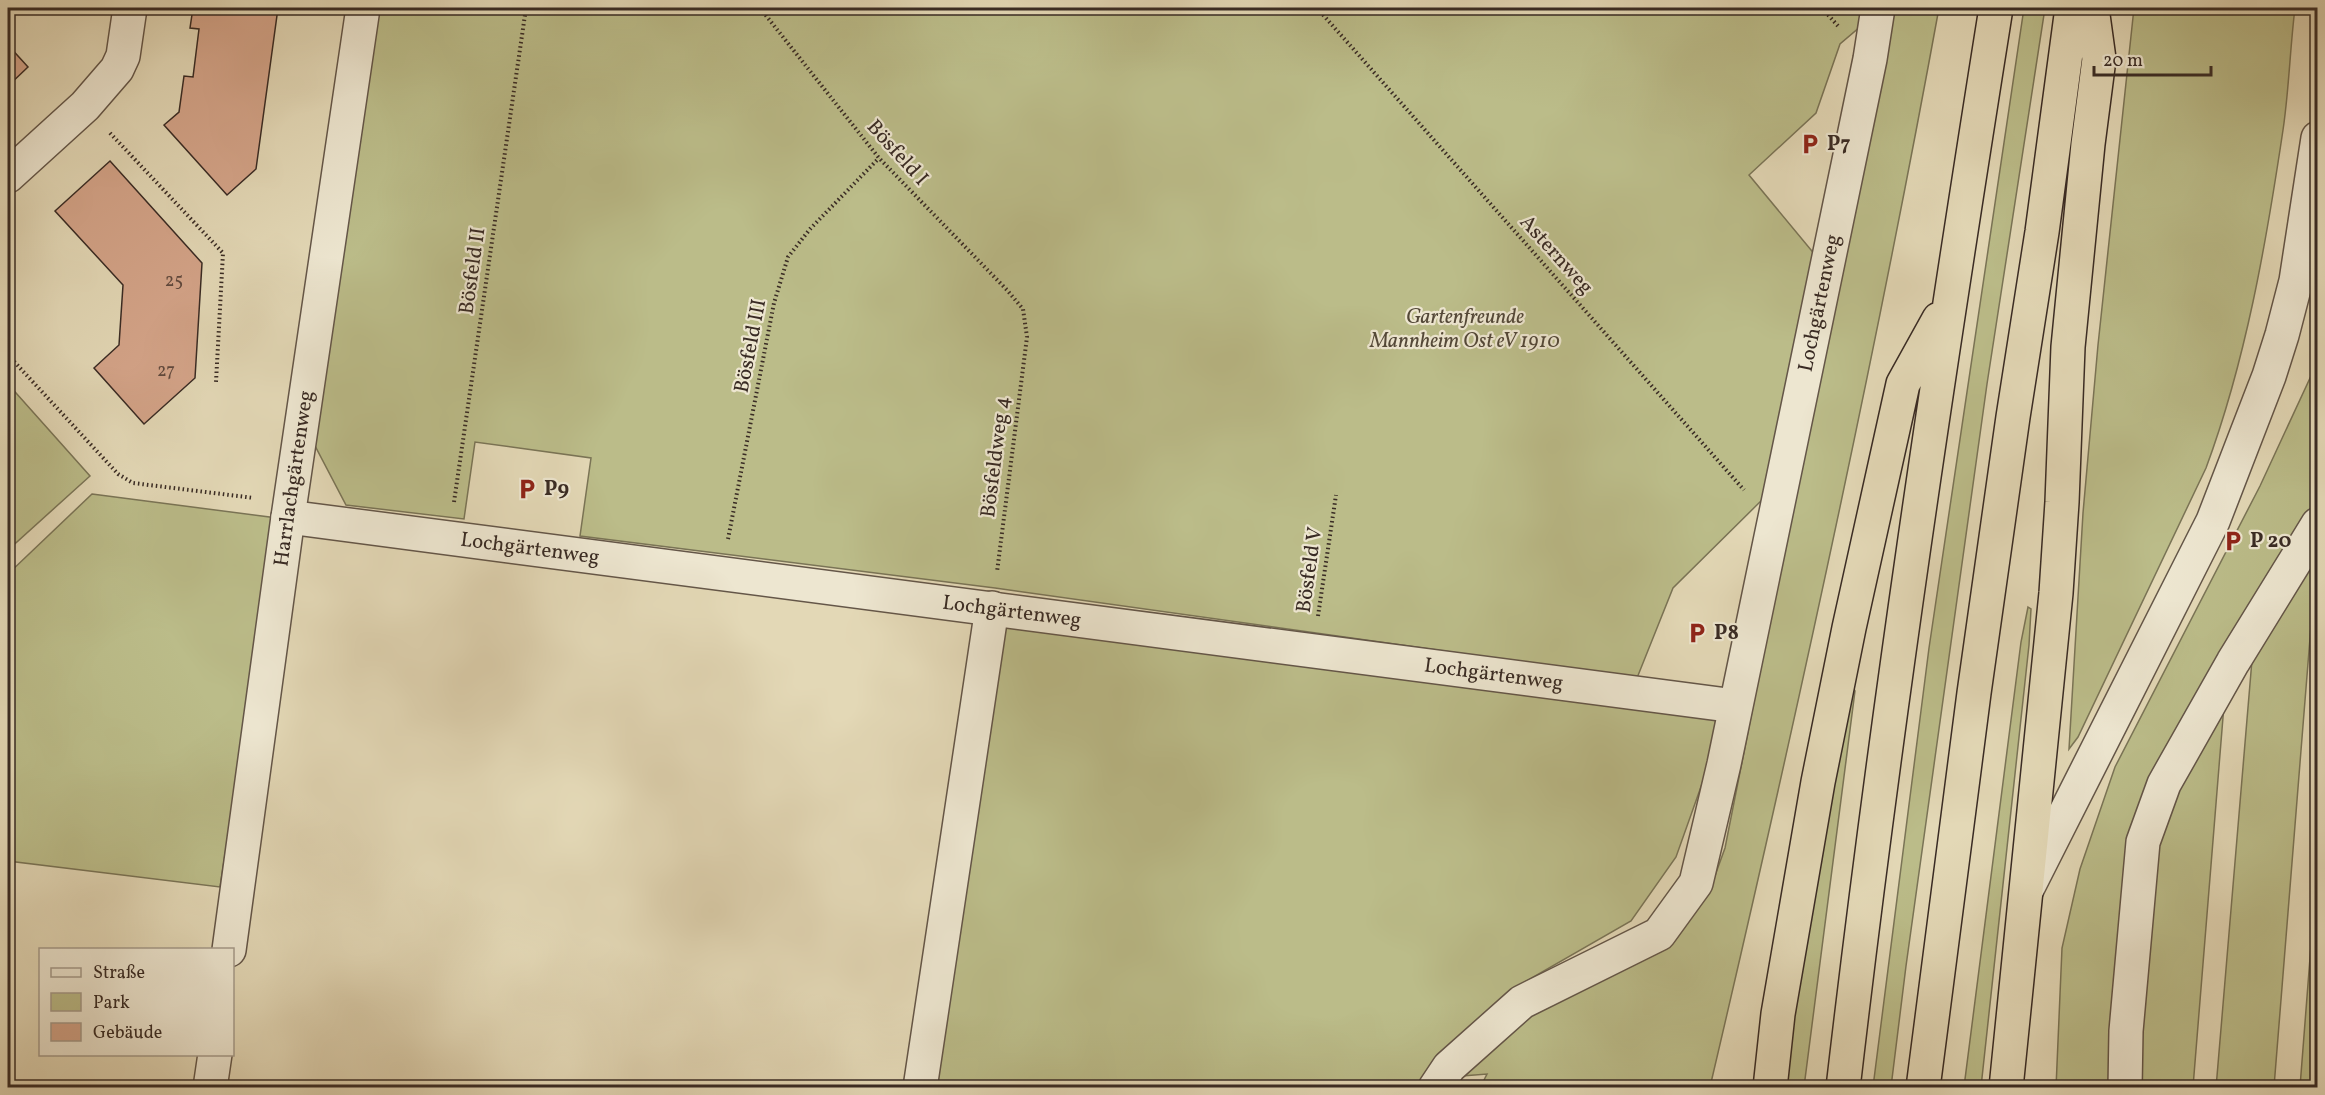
<svg xmlns="http://www.w3.org/2000/svg" width="2325" height="1095" font-family="Vollkorn,serif">
	<style>
		.green { fill: #bbbc89; stroke: #7a7456; stroke-width: 1.5 }
		.building { fill: #d4a489; stroke: #392b24; stroke-width: 1.5 }
		.lines { fill: none; stroke-linecap: round; stroke-linejoin: round }
		.minor-casing { stroke: #645648; stroke-width: 36 }
		.highway-casing { stroke: #392b24; stroke-width: 36 }
		.path { stroke: #392b24; stroke-width: 4; stroke-dasharray: 1.5 3; stroke-linecap: butt }
		.minor { stroke: #ede6d0; stroke-width: 33 }
		.highway { stroke: #e3d8b6; stroke-width: 33 }
		.labels { text-anchor: middle; dominant-baseline: central; stroke-width: 4.5; stroke-linejoin: round; paint-order: stroke }
		.number-label { font-size: 18px; fill: #60493d }
		.poi-label { font-size: 21px; font-weight: bold; fill: #392b24; stroke: #ede6d0; text-anchor: start }
		.street-label { font-size: 21px; fill: #392b24; stroke: #ede6d0 }
		.park-label { font-size: 21px; font-style: italic; fill: #534838; stroke: #ede6d0 }
	</style>
	<rect width="100%" height="100%" fill="#e3d8b6"/>
	<filter id="stains"><feTurbulence type="fractalNoise" baseFrequency=".00333" numOctaves="4"/><feColorMatrix values="0 0 0 0 .2 0 0 0 0 .09 0 0 0 0 .02 0 0 0 .5 -.17"/></filter>
	<radialGradient id="worn" r=".72"><stop offset=".6" stop-color="#630" stop-opacity="0"/><stop offset="1" stop-color="#630" stop-opacity=".3"/></radialGradient>
	<path class="green" d="M373,8H1864L1861,26L1840,44L1816,113L1749,175L1816,256L1767,495L1673,588L1637,678L995,588L580,536L591,458L475,442L464,519L346,505L312,440Z
		M1891,8H1939C1873,370 1794,729 1710,1087L1480,1088L1487,1074L1461,1076L1510,1031L1556,997L1673,939L1708,895L1725,848Z
		M2024,8H2045L1987,384L1906,966L1891,1087H1873L1929,648Z
		M2134,8H2295C2290,48 2289,90 2283,130C2266,244 2246,360 2206,468L2078,737L2069,749L2083,513L2098,345Z
		M2317,363V498L2155,774L2115,1087L2056,1088L2062,948L2080,869L2115,767L2260,486Z
		M8,384L90,476L8,550Z
		M92,494L277,518L220,887L8,861V574Z
		M2317,551L2274,1087L2216,1088L2252,660Z
		M2028,607L2031,609L2029,645L1981,1087H1964L2021,642Z
		M1004,616L1716,720L1708,767L1676,857L1631,921L1516,987L1445,1050L1416,1087L931,1088Z
		M1852,686L1855,691L1804,1087L1783,1088L1802,964Z
		M2224,705L2193,1087L2140,1088L2137,1058L2151,865L2179,789Z
		M2317,868V1087H2300Z"/>
	<path class="building" d="M193,8H278L256,169L227,195L164,125L179,112L184,76L193,77L199,29L190,28Z
		M8,45L28,67L8,86Z
		M110,161L202,263L195,378L144,424L94,368L119,345L123,285L55,211Z"/>
	<g class="lines">
		<defs>
			<g id="minor">
				<path d="M8,176L85,106L117,69L123,56L130,8"/>
				<path id="s1" d="M288,517L1735,706"/>
				<path d="M2027,889L2213,521L2269,376L2282,335L2296,281L2318,138"/>
				<path id="s2" d="M229,950L288,517L363,8"/>
				<path d="M210,1088L215,1054"/>
				<path d="M920,1088L992,608"/>
				<path id="s3" d="M1435,1088L1449,1067L1522,1002L1659,934L1696,883L1724,764L1870,59L1878,8"/>
				<path d="M2125,1088L2126,1031L2143,842L2164,784L2233,662L2318,524"/>
			</g>
			<path id="highway" d="M1770,1088L1778,1014L1818,782L1849,628L1903,384L1939,319
				M1843,1088C1885,726 1939,366 1996,8
				M1923,1088L1974,693L2013,417L2042,232L2072,8
				M2006,1088L2056,593L2062,502L2068,347L2088,144L2099,59L2092,8"/>
		</defs>
		<use href="#minor" class="minor-casing"/>
		<use href="#highway" class="highway-casing"/>
		<path class="path" d="M760,8L879,158L1007,290L1023,309L1027,337L997,572
			M1317,8L1744,490
			M1822,8L1838,26
			M110,133L223,253L216,382
			M8,355L118,474L133,483L254,498
			M454,502L526,8
			M728,539L774,303L788,257L810,229L879,158
			M1318,616L1336,495"/>
		<use href="#minor" class="minor"/>
		<use href="#highway" class="highway"/>
	</g>
	<defs>
		<symbol id="parking-bare" viewBox="-9 -9 18 18"><path d="M-3.5-5.5H1a3.5 3.5 0 0 1 0 7H-1V5.5H-3.5ZM-1-3.4V-.6H.8a1.4 1.4 0 0 0 0-2.8Z" fill="#8f2418" stroke="#ede6d0" stroke-width="2.5" paint-order="stroke"/></symbol>
	</defs>
	<g fill-rule="evenodd">
		<use href="#parking-bare" x="1795" y="129" width="30" height="30"/>
		<use href="#parking-bare" x="512" y="474" width="30" height="30"/>
		<use href="#parking-bare" x="2218" y="526" width="30" height="30"/>
		<use href="#parking-bare" x="1682" y="618" width="30" height="30"/>
	</g>
	<g class="labels">
		<g class="number-label">
			<text x="174" y="281">25</text>
			<text x="166" y="371">27</text>
		</g>
		<g class="poi-label">
			<text x="1827" y="144">P7</text>
			<text x="544" y="489">P9</text>
			<text x="2250" y="541">P 20</text>
			<text x="1714" y="633">P8</text>
		</g>
		<g class="street-label">
			<text transform="translate(897 153) rotate(48)">Bösfeld I</text>
			<text transform="translate(1556 255) rotate(48)">Asternweg</text>
			<text transform="translate(473 271) rotate(-82)">Bösfeld II</text>
			<text stroke="none"><textPath href="#s3" startOffset="932">Lochgärtenweg</textPath></text>
			<text transform="translate(751 346) rotate(-79)">Bösfeld III</text>
			<text transform="translate(996 457) rotate(-83)">Bösfeldweg 4</text>
			<text stroke="none"><textPath href="#s2" startOffset="476">Harrlachgärtenweg</textPath></text>
			<text stroke="none"><textPath href="#s1" startOffset="244">Lochgärtenweg</textPath></text>
			<text transform="translate(1310 570) rotate(-82)">Bösfeld V</text>
			<text stroke="none"><textPath href="#s1" startOffset="730">Lochgärtenweg</textPath></text>
			<text stroke="none"><textPath href="#s1" startOffset="1216">Lochgärtenweg</textPath></text>
		</g>
		<g class="park-label">
			<text x="1465" y="317">Gartenfreunde<tspan x="1465" dy="24">Mannheim Ost eV 1910</tspan></text>
		</g>
	</g>
	<rect width="2325" height="1095" fill="none" stroke="#e3d8b6" stroke-width="30"/>
	<rect x="9" y="9" width="2307" height="1077" fill="none" stroke="#392b24" stroke-width="3"/>
	<rect x="15" y="15" width="2295" height="1065" fill="none" stroke="#392b24" stroke-width="1.5"/>
	<rect x="39" y="948" width="195" height="108" fill="#ede6d0" stroke="#a59b8b" stroke-width="1.5"/>
	<rect x="51" y="968" width="30" height="9" fill="#ede6d0" stroke="#a59b8b" stroke-width="1.5"/>
	<text x="93" y="978" font-size="18" fill="#392b24">Straße</text>
	<rect x="51" y="993" width="30" height="18" fill="#bbbc89" stroke="#a59b8b" stroke-width="1.5"/>
	<text x="93" y="1008" font-size="18" fill="#392b24">Park</text>
	<rect x="51" y="1023" width="30" height="18" fill="#d4a489" stroke="#a59b8b" stroke-width="1.5"/>
	<text x="93" y="1038" font-size="18" fill="#392b24">Gebäude</text>
	<path d="M2094 66v9h117v-9" fill="none" stroke="#392b24" stroke-width="3"/>
	<text x="2103" y="66" font-size="18" fill="#392b24" stroke="#ede6d0" stroke-width="4.5" paint-order="stroke">20 m</text>
	<rect width="100%" height="100%" filter="url(#stains)"/>
	<rect width="100%" height="100%" fill="url(#worn)"/>
</svg>
